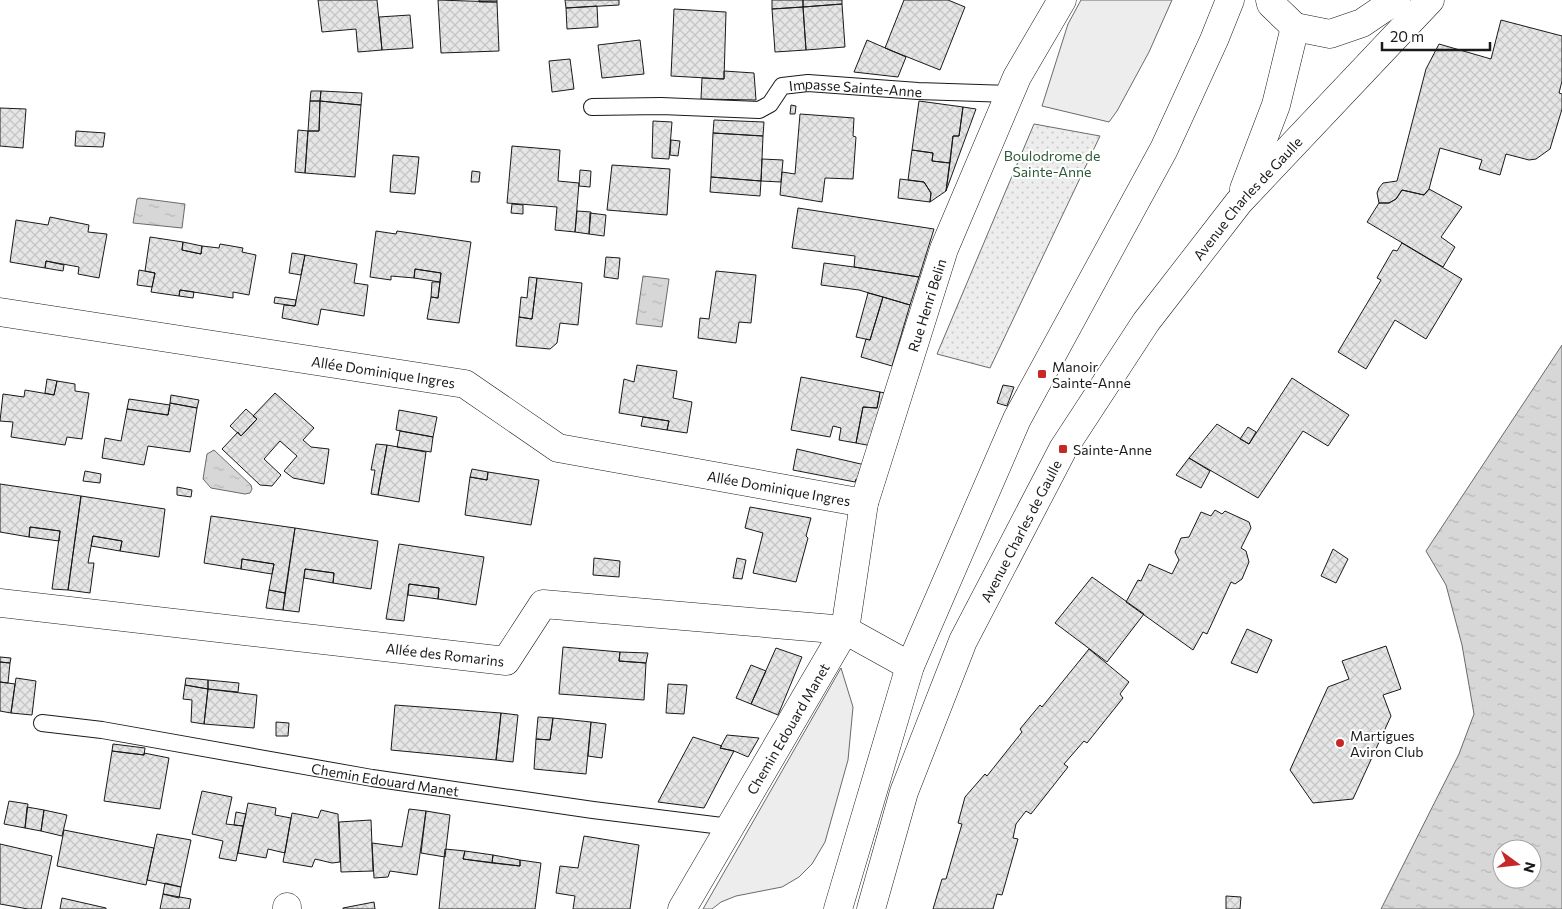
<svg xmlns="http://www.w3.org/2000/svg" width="1562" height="909" font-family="Commissioner,sans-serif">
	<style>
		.built { fill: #ededed; stroke: #6a6a6a }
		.park { fill: url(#park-dots); stroke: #6a6a6a }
		.water { fill: url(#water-ripples); stroke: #6a6a6a; fill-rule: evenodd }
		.building { fill: url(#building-cross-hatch); stroke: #1a1a1a }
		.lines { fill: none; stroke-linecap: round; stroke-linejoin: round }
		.lane-casing { stroke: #1a1a1a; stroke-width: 18 }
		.street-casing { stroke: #1a1a1a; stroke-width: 29 }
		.secondary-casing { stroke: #1a1a1a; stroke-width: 29 }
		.lane { stroke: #fff; stroke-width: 16 }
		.street { stroke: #fff; stroke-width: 28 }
		.secondary { stroke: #fff; stroke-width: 28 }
		.poi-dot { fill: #c62828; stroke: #fff; stroke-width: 2 }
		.labels { text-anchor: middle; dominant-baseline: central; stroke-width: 4; stroke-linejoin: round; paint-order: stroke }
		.street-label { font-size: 14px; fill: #1a1a1a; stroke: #fff }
		.park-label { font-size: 14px; fill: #2b5a34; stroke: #fff }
		.poi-label { font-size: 14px; fill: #1a1a1a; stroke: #fff; text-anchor: start }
	</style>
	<defs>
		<pattern id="park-dots" width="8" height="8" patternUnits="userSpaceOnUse" patternTransform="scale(1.25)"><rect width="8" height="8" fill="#ededed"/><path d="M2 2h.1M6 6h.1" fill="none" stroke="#cbcbcb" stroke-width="1.8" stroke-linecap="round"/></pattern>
		<pattern id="water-ripples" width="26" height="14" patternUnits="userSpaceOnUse" patternTransform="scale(1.25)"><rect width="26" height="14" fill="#d7d7d7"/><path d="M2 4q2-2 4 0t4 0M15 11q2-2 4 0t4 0" fill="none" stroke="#b8b8b8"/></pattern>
		<pattern id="building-cross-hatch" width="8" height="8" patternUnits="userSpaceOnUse" patternTransform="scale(1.25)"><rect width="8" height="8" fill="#e6e6e6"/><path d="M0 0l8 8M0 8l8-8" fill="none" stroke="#c5c5c5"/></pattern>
	</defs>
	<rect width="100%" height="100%" fill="#fff"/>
	<path class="built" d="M1081,0H1172L1149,52L1117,111L1109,122L1042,106L1068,24Z
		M841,668L853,707L848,760L825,842L812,864L799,877L782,887L736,896L721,902L712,909H703Z"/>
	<path class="park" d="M1034,124L1100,136L990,368L937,354Z"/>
	<path class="water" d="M139,198L185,204L182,228L133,223L137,199Z
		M643,276L669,279L662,327L636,324Z
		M1562,345V909H1381L1459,754L1474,714L1462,645L1446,585L1426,551ZM1502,849H1532V879H1502Z
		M214,450L251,485L252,489L250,493L245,494L211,488L203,479L207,454Z"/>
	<path class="building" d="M318,0H377L382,50L358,52L356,29L322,32Z
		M438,0L497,2L499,51L441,53Z
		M479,0H497V2H479Z
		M565,0H619V5L566,8Z
		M772,0H803V7L772,9Z
		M803,0H842V4L803,7Z
		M904,0H948L965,7L940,70L885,48Z
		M842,4L845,47L806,50L803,7Z
		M597,6L598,27L567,29L566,8Z
		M803,7L806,50L775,52L772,9Z
		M674,9L726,12L724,79L671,76Z
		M410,15L413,48L382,50L379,17Z
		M1501,20L1562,36V81L1559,93L1562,94V109L1550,149L1536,159L1529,160L1506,154L1500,175L1479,169L1482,160L1440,148L1429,189L1424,195L1402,190L1396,199L1389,203H1379L1377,193L1379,188L1383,183L1397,181L1426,69L1439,44L1491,59Z
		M640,40L644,74L602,78L598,45Z
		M867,40L906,57L898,77L854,72Z
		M570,59L574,89L552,92L549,61Z
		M724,71L754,73L756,100L701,99L702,78L724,79Z
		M311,91H321L320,101H310Z
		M321,91L362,93L361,105L320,101Z
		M310,101H320L319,131H308Z
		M320,101L361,105L355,177L305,173L308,131H319Z
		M919,101L963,107L959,136H953L950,163L932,161L933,153L912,150Z
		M791,105L796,106L795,114H790Z
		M963,107L976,109L946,191L953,136H959Z
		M0,108L26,109L23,148L0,146Z
		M800,114L854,118L853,136L856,137L853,179L825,178L822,202L780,195L782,172L795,174Z
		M714,120L764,122L763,136L713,133Z
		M653,121L672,122L669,159L652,158Z
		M298,130L308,131L305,173L295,172Z
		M76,131L105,133L103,147L75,146Z
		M713,133L763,136L761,181L711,177Z
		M671,140L680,141L678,156L670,155Z
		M512,146L560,150L558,181L579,183L575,232L555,230L557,207L507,203Z
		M912,150L933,153L932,161L950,163L946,191L930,202L931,193L924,182L908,180Z
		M393,155L419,157L415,194L390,192Z
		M762,159L783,160L781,182L761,181Z
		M612,165L670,169L667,215L607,210Z
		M580,170L591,171L590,187L579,186Z
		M472,171L480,172L479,182H471Z
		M711,177L761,181L760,196L710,192Z
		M900,179L924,182L931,193L930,202L898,198Z
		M1429,189L1462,207L1441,237L1455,247L1443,267L1367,222L1379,203H1389L1396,199L1402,190L1424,195Z
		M512,204L523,205V214L511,213Z
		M798,208L934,229L919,277L854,267L855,256L792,248Z
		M577,211L591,212L589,234L575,232Z
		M590,213L606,215L604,236L589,234Z
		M50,217L89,225L88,232L107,234L99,278L78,274L79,267L46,261L45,268L10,262L16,220L48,225Z
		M376,231L396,234L397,231L471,242L459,323L427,319L431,297L438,298L441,273L415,269L414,278L391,276V280L370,277Z
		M150,237L183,242L182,250L201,254L202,246L219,248L220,244L243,248L242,252L256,255L249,295L233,292V298L180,290L179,296L151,292L155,273L145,271Z
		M183,242L202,246L201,254L182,250Z
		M1402,243L1462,279L1426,339L1395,320L1366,369L1338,352L1381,280L1377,278L1378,276L1393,250L1397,251Z
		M292,253L305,255L301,275L289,273Z
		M305,255L357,264L354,283L368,285L364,316L321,309L318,325L282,318L284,305L295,306Z
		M606,257L620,258L618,279L604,277Z
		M46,261L64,265L63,271L45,268Z
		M824,263L854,267L919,277L910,305L859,290L821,285Z
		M415,269L441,273L440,282L414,278Z
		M139,270L155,273L152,287L137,285Z
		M716,271L756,275L751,323L739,322L736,343L698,338L700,318L709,319Z
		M529,277L537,278L532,319L519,317L521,297L527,298Z
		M537,278L582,283L578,325L560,323L557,343L550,349L516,346L519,317L532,319Z
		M432,282H440L438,298L431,297Z
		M180,290L194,292L193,298L179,296Z
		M868,293L883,297L870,340L856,337Z
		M275,297L296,300L295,306L274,303Z
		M883,297L910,305L892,366L861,357L866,339L870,340Z
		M637,365L677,371L673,398L692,402L687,433L667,430L669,421L619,413L624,379L634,382Z
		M801,377L880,392L877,408L863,407L856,443L839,440L841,428L833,426L830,437L791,430Z
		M1292,378L1349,415L1328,446L1303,431L1258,498L1189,458L1217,424L1249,444Z
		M47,379L57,381L54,395L45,393Z
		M57,381L75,384V391L89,393L82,439L67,437L65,445L11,437L13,422L0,421L3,394L24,397L25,390L54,395Z
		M1003,385L1014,387L1007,406L997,403Z
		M880,392L890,394L872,446L856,443L863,407L877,408Z
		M275,393L314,428L303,440L311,447L329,449L324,484L293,478L284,471L297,456L280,441L264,459L281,475L272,486L260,485L222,449L238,432L241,436L257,419L253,416Z
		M171,395L199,400L197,408L170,403Z
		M129,399L170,405L168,415L127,409Z
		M170,403L197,408L190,452L148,446L144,465L102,458L105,438L121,441L127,409L168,415Z
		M246,409L257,419L241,436L230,426Z
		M399,410L437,417L433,437L396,430Z
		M643,417L669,421L667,430L641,426Z
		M1248,427L1256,432L1249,444L1240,439Z
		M400,431L433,437L431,452L397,447Z
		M376,444L387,445L378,495L371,494L375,470H371Z
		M387,445L426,452L419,502L378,495Z
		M797,449L865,465L860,480L856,479L855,482L793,470Z
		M1189,458L1210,471L1201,488L1176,475Z
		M472,469L488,472L487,480L470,477Z
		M85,471L101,474L100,483L83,481Z
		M488,472L539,480L531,525L465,515L470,477L487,480Z
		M0,484L81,496L68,590L52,589L60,531L30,527L29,537L0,532Z
		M177,487L192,490L191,497L177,495Z
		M81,496L165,509L159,557L120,551L122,541L93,536L88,563H94L90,593L68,590Z
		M750,507L811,518L806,536L808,538L796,582L753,573L763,533L745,528Z
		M1215,510L1222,514L1225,511L1249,522L1251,528L1241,548L1246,551L1249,562L1242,579L1235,584L1231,582L1207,634L1203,632L1193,650L1126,602L1138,580L1141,581L1149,564L1172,574L1179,560L1175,552L1181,538L1189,537L1201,512L1211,516Z
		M211,516L295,528L285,593L269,590L274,564L242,559L241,569L204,563Z
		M30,527L60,531L59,541L29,537Z
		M295,528L378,541L371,589L333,583L334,573L305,569L299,612L283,610Z
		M93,536L122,541L120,551L91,546Z
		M399,544L484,557L476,605L438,599L439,588L409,584L404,621L386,619Z
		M1333,549L1348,559L1336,583L1321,576Z
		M594,558L620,561L619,577L593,575Z
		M737,558L746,560L742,579L733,578Z
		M242,559L274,564L272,574L241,569Z
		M305,569L334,573L333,583L304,578Z
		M1092,577L1144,614L1107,662L1055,623Z
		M409,584L439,588L438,599L408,595Z
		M269,590L285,593L283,610L266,608Z
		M1247,629L1272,640L1257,673L1231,663Z
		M1386,646L1401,689L1383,695L1391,716L1353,799L1313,803L1290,770L1328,687L1349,679L1342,661Z
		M563,647L620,652L619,661L646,663L644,700L559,694Z
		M776,648L802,657L778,715L751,704Z
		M1089,649L1129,682L1120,694L1123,698L1087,743L1084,741L1064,764L1068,767L1031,814L1026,811L1016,824L1013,838L1018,839L1002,895L997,894L993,909H933L942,879H946L962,824L958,823L965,797L985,774L987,776L1022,732L1020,729L1040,705L1042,707Z
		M620,652L648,653L646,663L619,661Z
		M0,657L11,658L10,663L0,662Z
		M0,662L10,663L8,683L0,682Z
		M751,665L766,671L751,704L736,698Z
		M16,678L36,681L32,715L11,713Z
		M186,678L208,680V689L185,685Z
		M208,680L239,683L238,692L208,689Z
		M0,682L15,684L11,713L0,711Z
		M668,684L687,685L684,714L666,713Z
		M185,685L208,689L204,724L191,722L192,700L183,699Z
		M208,689L257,695L254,728L204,724Z
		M395,705L501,713L496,760L391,750Z
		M501,713L518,715L513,762L496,760Z
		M538,717L553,718L550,740L536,739Z
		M553,718L591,722L586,774L534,769L536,739L550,740Z
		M276,722L289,723L288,736H276Z
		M591,722L606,724L602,758L588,756Z
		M727,735L759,738L748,757L734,751L720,748Z
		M693,737L722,746L720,748L734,751L704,808L658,802Z
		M113,744L145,748L144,755L112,751Z
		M112,751L144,755V753L169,758L160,809L104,801Z
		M202,791L232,797L226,824L243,826L236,861L219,858L223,841L192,834Z
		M9,801L28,804L25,828L4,824Z
		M248,803L276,808L275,815L291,818L285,853L268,849L266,858L238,853Z
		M27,807L44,810L41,831L25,828Z
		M409,809L426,811L417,875L390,871L388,877L374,878L372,843L402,847Z
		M44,810L67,815L62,836L41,831Z
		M321,810L338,814L340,862L332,863L315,859L312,867L283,862L292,813L318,818Z
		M426,811L450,815L445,857L421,853Z
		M236,812L246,814L243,826L234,825Z
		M371,820L373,871L341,872L339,822Z
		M64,830L154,848L146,885L57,866Z
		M157,834L191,840L181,887L147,880Z
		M584,836L639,845L630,909H573L575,896L556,893L560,866L578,868Z
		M0,844L52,856L41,909H28L0,904Z
		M445,849L465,851L463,859L520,866V860L541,863L535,909H439Z
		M465,851L493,855L492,863L463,859Z
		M493,855L520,860V866L492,863Z
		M165,883L181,887L179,898L163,894Z
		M163,894L191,899L189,909H160Z
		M1226,896L1241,897L1240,909H1226Z
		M62,898L106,908V909H60Z
		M374,902L375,909H343V908Z"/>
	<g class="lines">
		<defs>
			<g id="lane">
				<path id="s1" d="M592,107L661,106L759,110L770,104L782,86L808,83L918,91L1010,94"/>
				<path id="s2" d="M42,723L102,730L372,778L593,810L730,827"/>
			</g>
			<g id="street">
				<path id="s3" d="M0,312L465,384L558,448L864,503"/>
				<path id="s4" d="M0,603L506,661L543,604L845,630L910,666"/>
				<path d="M287,909V907"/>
				<path id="s5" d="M682,909L845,630L864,503L944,249L1017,77L1062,0"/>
			</g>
			<g id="secondary">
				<path d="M1270,0L1271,4L1295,27"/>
				<path d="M1295,27L1330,34L1362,23L1396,0"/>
				<path d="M1244,189L1276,105L1295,27"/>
				<path d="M838,909L910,666L1017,419L1164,149L1214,40L1230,0"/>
				<path id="s6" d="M871,909L904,792L963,641L1063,449L1146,322L1239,202L1430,0"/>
			</g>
		</defs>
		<use href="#lane" class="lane-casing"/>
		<use href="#street" class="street-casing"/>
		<use href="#secondary" class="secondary-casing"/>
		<use href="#lane" class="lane"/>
		<use href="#street" class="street"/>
		<use href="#secondary" class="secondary"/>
	</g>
	<g class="poi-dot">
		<rect x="1037" y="369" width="10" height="10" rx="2.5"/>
		<rect x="1058" y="444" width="10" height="10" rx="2.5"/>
		<circle cx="1340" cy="743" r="5"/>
	</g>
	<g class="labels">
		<g class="street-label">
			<text stroke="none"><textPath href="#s1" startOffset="275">Impasse Sainte-Anne</textPath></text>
			<text stroke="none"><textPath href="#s6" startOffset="812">Avenue Charles de Gaulle</textPath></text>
			<text stroke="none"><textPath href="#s5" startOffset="659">Rue Henri Belin</textPath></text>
			<text stroke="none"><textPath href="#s3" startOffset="388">Allée Dominique Ingres</textPath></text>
			<text stroke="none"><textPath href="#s3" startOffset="808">Allée Dominique Ingres</textPath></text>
			<text stroke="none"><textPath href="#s6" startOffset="408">Avenue Charles de Gaulle</textPath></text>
			<text stroke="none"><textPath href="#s4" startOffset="448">Allée des Romarins</textPath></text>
			<text stroke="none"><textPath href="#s5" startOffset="209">Chemin Edouard Manet</textPath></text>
			<text stroke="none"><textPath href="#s2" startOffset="348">Chemin Edouard Manet</textPath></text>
		</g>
		<g class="park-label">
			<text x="1052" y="155">Boulodrome de<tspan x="1052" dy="16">Sainte-Anne</tspan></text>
		</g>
		<g class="poi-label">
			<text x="1052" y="366">Manoir<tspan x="1052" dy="16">Sainte-Anne</tspan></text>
			<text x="1073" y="449">Sainte-Anne</text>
			<text x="1350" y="735">Martigues<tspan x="1350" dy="16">Aviron Club</tspan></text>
		</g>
	</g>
	<g transform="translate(1517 864) rotate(105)"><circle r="24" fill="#ffffff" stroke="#a3a3a3"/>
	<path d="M0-4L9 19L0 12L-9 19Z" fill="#c62828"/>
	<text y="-8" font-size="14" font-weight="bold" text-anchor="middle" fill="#1a1a1a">N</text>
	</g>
	<path d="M1382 42v8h108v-8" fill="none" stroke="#1a1a1a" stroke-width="2.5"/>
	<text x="1390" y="42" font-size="15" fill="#1a1a1a" stroke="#ffffff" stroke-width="4" paint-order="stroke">20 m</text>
</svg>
